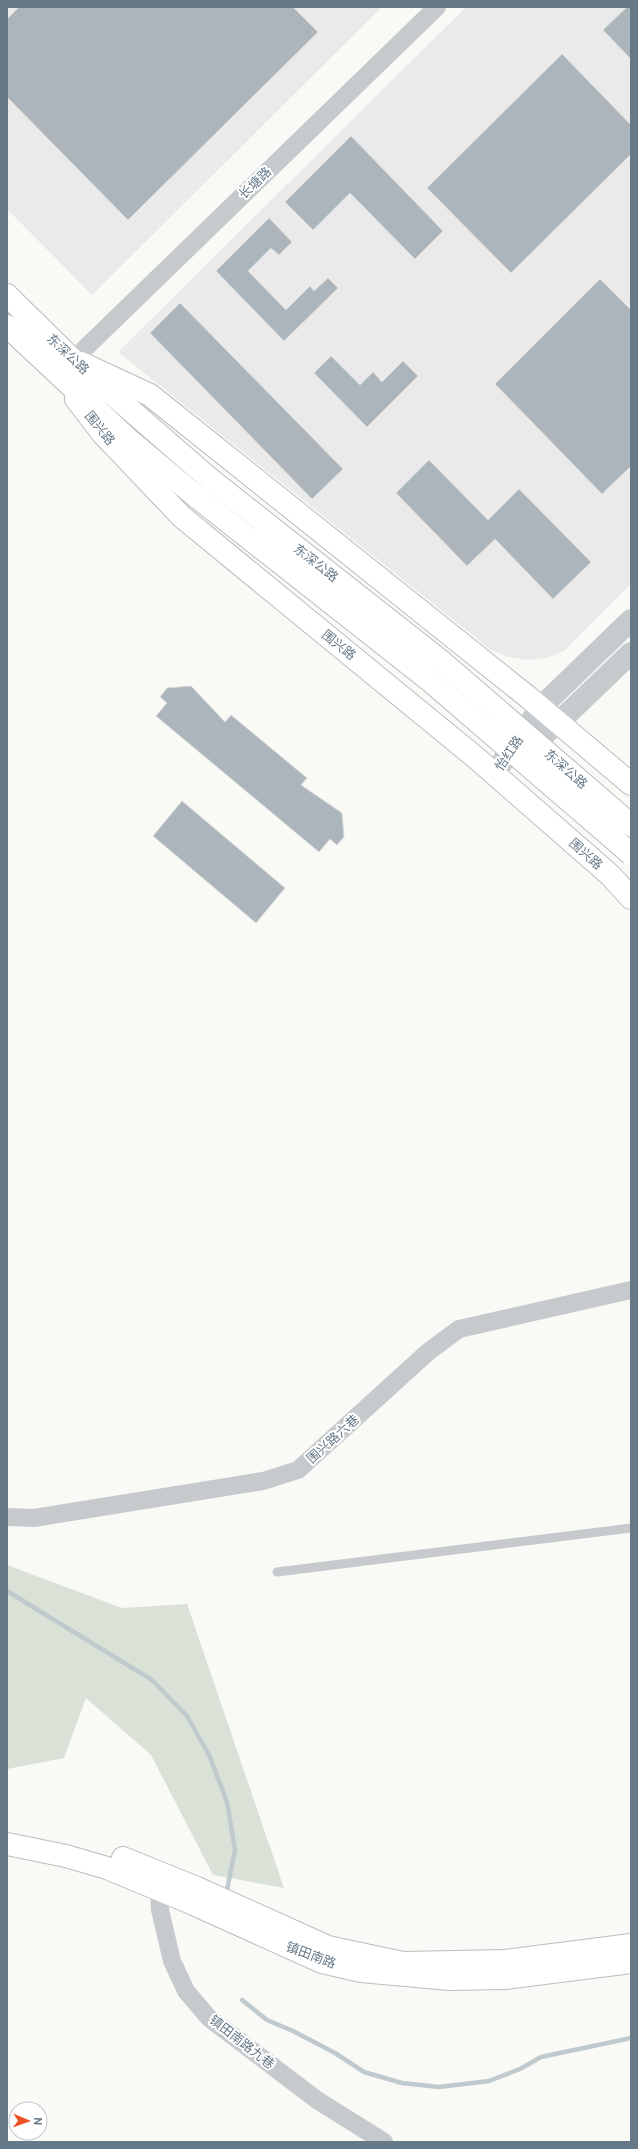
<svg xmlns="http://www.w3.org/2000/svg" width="638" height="2149" font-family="Roboto,'Noto Sans SC',sans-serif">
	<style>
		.built { fill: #e9eae9 }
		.green { fill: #dae1d7 }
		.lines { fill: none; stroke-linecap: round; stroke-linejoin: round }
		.stream { stroke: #bfcace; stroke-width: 4.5 }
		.building { fill: #acb5bb; stroke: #dadad8 }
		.secondary-casing { stroke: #b8bec2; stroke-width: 24 }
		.primary-casing { stroke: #b9bdc1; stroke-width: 24 }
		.trunk-casing { stroke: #b8bcbf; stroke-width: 24 }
		.service { stroke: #c6cacd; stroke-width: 9 }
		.minor { stroke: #c6cacd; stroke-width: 18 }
		.tertiary { stroke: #c6cacd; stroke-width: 22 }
		.secondary { stroke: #fff; stroke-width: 22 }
		.primary { stroke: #fff; stroke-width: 22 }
		.trunk { stroke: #fff; stroke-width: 22 }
		.trunk-bridge-casing { stroke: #b8bcbf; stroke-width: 24; stroke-linecap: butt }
		.trunk-bridge { stroke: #fff; stroke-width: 22 }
		.labels { text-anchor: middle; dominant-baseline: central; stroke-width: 4; stroke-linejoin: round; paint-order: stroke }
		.street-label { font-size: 13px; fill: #667988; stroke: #fff }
	</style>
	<rect width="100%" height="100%" fill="#f9f9f6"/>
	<path class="built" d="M7,7H382L92,295L7,209Z
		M466,7H631V584L564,651L546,658L527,660L509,657L491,650L118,352Z"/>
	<path class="green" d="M7,1565L122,1608L187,1604L284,1888L213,1875L151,1755L86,1698L64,1758L7,1769Z"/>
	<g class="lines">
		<path class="stream" d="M7,1591L152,1680L187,1716L210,1757L227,1802L235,1850L226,1895
			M242,2000L267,2020L293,2031L335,2053L364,2072L402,2083L439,2087L489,2081L520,2069L541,2057L631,2038"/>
	</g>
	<path class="building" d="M19,7H293L318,32L128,220L7,97V19Z
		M627,7H631V59L603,30Z
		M562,54L631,125V154L511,273L427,188Z
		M351,136L443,231L415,259L350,193L313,230L285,202Z
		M269,218L292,242L279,255L271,248L248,271L286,310L310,286L314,291L328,278L338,288L284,341L216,271Z
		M600,279L631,310V466L602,494L495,384Z
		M180,303L343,469L312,499L150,333Z
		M331,356L360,385L373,372L382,382L403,361L418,376L367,427L314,373Z
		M429,460L488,520L519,489L591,562L553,599L495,539L467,566L396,493Z
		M191,686L225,722L231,715L307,778L301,785L342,813L344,837L337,845L330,839L319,852L156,716L167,703L160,697L167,688Z
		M182,801L285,888L256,923L153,836Z"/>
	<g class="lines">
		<defs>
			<path id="secondary" d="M7,1844L66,1856L107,1868L189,1902L322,1962L361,1971L450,1979L505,1978L631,1962
				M123,1858L197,1888L328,1947L403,1963L505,1961L631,1945"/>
			<path id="primary" d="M81,363L150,395L528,697L631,784
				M76,399L103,434L182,517L475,757L610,875L631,898"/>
			<path id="trunk" d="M7,295L73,360L211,480
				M7,326L129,440L198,498"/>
		</defs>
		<use href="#secondary" class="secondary-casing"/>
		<use href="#primary" class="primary-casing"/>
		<use href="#trunk" class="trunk-casing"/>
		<path class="service" d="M277,1572L631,1528"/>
		<path class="minor" d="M73,360L437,7
			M7,1517L34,1518L263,1481L298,1470L428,1352L459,1329L631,1290
			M163,1879L159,1889L160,1910L172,1961L186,1991L209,2018L317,2100L384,2142"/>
		<path class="tertiary" d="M520,753L558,723L631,653
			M494,774L540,708L631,620"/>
		<use href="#secondary" class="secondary"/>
		<use href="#primary" class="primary"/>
		<use href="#trunk" class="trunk"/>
		<defs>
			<path id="trunk-bridge" d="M211,480L442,662L631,825
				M198,498L428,679L631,854"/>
		</defs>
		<use href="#trunk-bridge" class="trunk-bridge-casing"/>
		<use href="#trunk-bridge" class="trunk-bridge"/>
	</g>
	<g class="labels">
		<g class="street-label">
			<text transform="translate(255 183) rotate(-44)">长塘路</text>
			<text transform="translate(68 354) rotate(43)">东深公路</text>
			<text transform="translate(100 428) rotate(51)">围兴路</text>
			<text transform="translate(316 563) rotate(38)">东深公路</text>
			<text transform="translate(339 645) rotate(39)">围兴路</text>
			<text transform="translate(509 753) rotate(-56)">怡红路</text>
			<text transform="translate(566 769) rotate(41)">东深公路</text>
			<text transform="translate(586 854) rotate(41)">围兴路</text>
			<text transform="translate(333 1439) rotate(-42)">围兴路六巷</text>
			<text transform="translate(311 1955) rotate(21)">镇田南路</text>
			<text transform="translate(242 2042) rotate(38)">镇田南路九巷</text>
		</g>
	</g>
	<rect width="638" height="2149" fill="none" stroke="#667988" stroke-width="16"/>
	<g transform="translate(28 2121) rotate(92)"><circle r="19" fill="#ffffff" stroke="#c2c9cf"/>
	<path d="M0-3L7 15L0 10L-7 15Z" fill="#e95225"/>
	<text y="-6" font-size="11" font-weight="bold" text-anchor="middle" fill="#667988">N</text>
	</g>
</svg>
